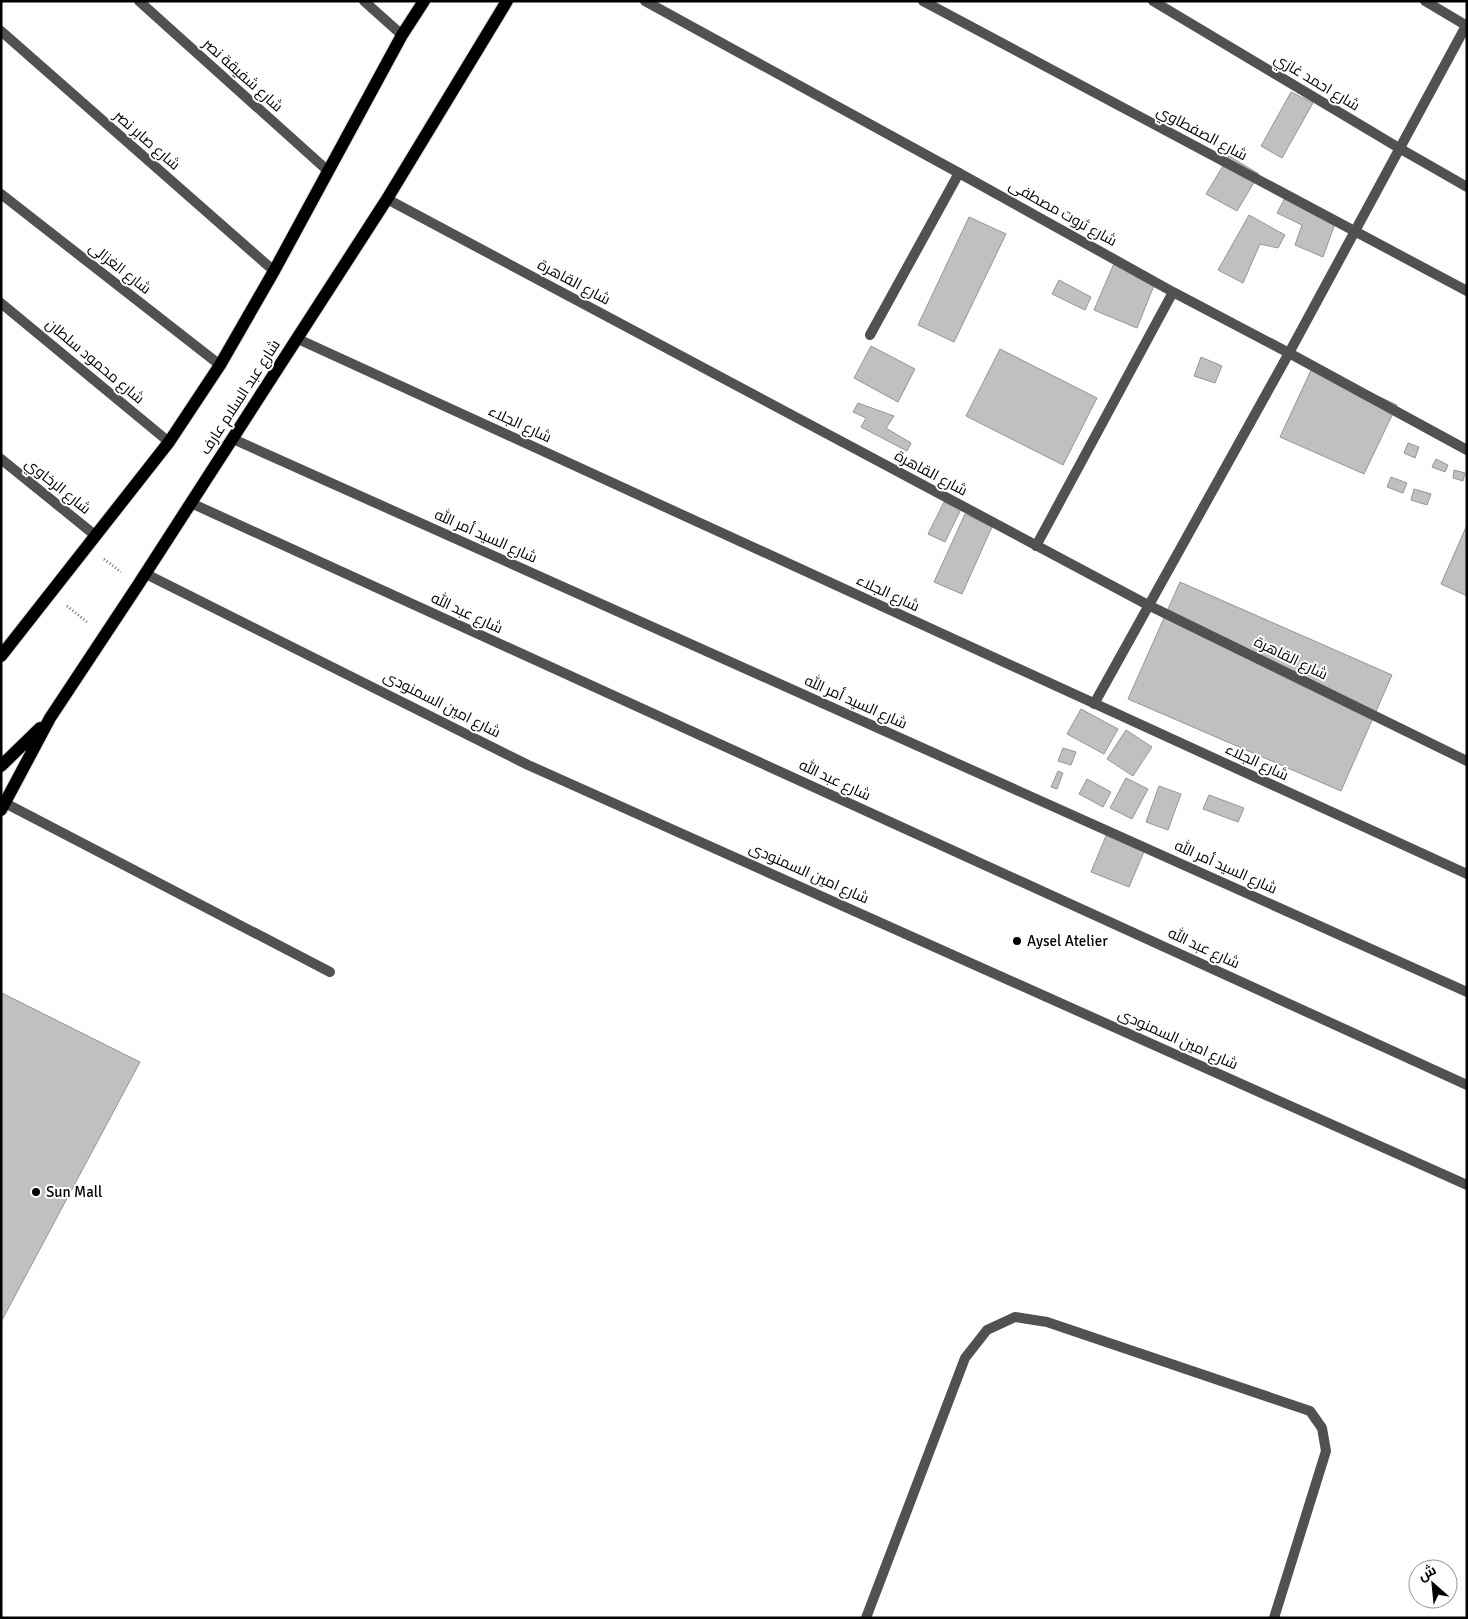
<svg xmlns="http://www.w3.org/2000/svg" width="1468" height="1619" font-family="Signika,Cairo,sans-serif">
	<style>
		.building { fill: #c0c0c0; stroke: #959595 }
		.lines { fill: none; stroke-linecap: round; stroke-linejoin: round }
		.primary-casing { stroke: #dbdbdb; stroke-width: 14 }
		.path { stroke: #737373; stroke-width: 3; stroke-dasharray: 1 2.5; stroke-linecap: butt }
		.lane { stroke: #515151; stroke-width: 10 }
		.street { stroke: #515151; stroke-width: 10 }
		.primary { stroke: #000; stroke-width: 12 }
		.poi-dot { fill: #000; stroke: #fff; stroke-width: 2 }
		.labels { text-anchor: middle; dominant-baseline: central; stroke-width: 4; stroke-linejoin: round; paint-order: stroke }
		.street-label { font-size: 15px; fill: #000; stroke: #fff }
		.poi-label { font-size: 15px; fill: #000; stroke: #fff; text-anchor: start }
	</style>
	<rect width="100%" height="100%" fill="#fff"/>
	<path class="building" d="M1291,92L1313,103L1282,158L1261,146Z
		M1229,156L1259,174L1237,211L1206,194Z
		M1288,192L1337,218L1323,257L1295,245L1302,225L1277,213Z
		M1249,215L1285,235L1278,248L1260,244L1243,283L1218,270Z
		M969,217L1006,234L954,342L918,325Z
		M1115,261L1157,278L1137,328L1094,310Z
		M1059,280L1091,297L1085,310L1052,294Z
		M871,346L915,369L898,402L854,378Z
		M1000,349L1097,398L1063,465L966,416Z
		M1201,357L1222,366L1215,383L1194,376Z
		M1313,366L1397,405L1364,474L1280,437Z
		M858,403L894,416L886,428L911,443L907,451L861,427L866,418L853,412Z
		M1408,443L1419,447L1415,458L1404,453Z
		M1436,459L1448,465L1445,472L1432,467Z
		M1454,470L1465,473L1463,481L1453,478Z
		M1391,477L1407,483L1403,493L1387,487Z
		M1414,489L1431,494L1427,505L1411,500Z
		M944,502L961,509L945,542L928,534Z
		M965,514L992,527L962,594L934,582Z
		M1467,525V596L1441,584Z
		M1180,582L1392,675L1341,791L1128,699Z
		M1081,709L1118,729L1104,754L1067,734Z
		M1126,730L1152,747L1133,776L1107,759Z
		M1063,748L1076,752L1071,765L1058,761Z
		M1058,771L1063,773L1057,789L1051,787Z
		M1126,778L1148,789L1132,819L1110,808Z
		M1087,779L1111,792L1103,807L1079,794Z
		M1159,786L1181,794L1168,830L1146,822Z
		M1209,795L1244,808L1238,822L1203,809Z
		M1108,831L1146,847L1129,887L1091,872Z
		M2,993L140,1062L1,1322V994Z"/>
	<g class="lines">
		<defs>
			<path id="primary" d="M1,656L169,442L220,365L274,271L402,35L424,1
				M1,766L40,728
				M1,810L50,718L138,585L387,199L507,1"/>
		</defs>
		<use href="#primary" class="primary-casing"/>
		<path class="path" d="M104,559L121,572
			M67,606L87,622"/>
		<path class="lane" d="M870,335L959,173
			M5,803L330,972
			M866,1618L965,1358L987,1330L1015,1317L1047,1322L1310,1411L1322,1428L1326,1451L1274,1618"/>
		<path class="street" d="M139,1L327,170
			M364,1L402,35
			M645,1L959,173L1173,292L1289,353L1467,450
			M923,1L1467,291
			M1153,1L1399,148L1467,187
			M1425,1L1467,26
			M1,31L274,271
			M1,194L220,365
			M387,199L1148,605L1467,761
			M1,303L169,442
			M298,339L1467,874
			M233,439L1467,992
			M1,459L96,536
			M191,503L1467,1085
			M1036,546L1173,292
			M146,574L528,765L1467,1185
			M1094,704L1289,353L1467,24"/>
		<use href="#primary" class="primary"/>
	</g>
	<g class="poi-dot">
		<circle cx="1017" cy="941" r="5"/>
		<circle cx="36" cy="1192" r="5"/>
	</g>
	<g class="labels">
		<g class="street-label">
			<text transform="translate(243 75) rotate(42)">شارع شفيقة نصر</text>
			<text transform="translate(1317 82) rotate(31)">شارع احمد غازي</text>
			<text transform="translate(1202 133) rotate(28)">شارع الصفطاوي</text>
			<text transform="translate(147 140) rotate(41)">شارع صابر نصر</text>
			<text transform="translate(1063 213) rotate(29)">شارع ثروت مصطفى</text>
			<text transform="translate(120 268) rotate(38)">شارع الغزالى</text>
			<text transform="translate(574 282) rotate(28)">شارع القاهرة</text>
			<text transform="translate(95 361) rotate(40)">شارع محمود سلطان</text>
			<text transform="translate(240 397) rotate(-57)">شارع عبد السلام عارف</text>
			<text transform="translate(520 424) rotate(25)">شارع الجلاء</text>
			<text transform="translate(931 473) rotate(28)">شارع القاهرة</text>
			<text transform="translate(58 486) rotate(39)">شارع الرخاوي</text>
			<text transform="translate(486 536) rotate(24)">شارع السيد أمر الله</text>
			<text transform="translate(888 593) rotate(25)">شارع الجلاء</text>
			<text transform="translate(467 613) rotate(25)">شارع عبد الله</text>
			<text transform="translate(1291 658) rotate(26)">شارع القاهرة</text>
			<text transform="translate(856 702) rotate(24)">شارع السيد أمر الله</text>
			<text transform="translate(442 704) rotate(27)">شارع امين السمنودى</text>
			<text transform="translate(1257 762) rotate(25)">شارع الجلاء</text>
			<text transform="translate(835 780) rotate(25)">شارع عبد الله</text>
			<text transform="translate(1226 867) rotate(24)">شارع السيد أمر الله</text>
			<text transform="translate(809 873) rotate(24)">شارع امين السمنودى</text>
			<text transform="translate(1204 948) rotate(25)">شارع عبد الله</text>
			<text transform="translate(1178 1039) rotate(24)">شارع امين السمنودى</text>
		</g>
		<g class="poi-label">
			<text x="1027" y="941">Aysel Atelier</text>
			<text x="46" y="1192">Sun Mall</text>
		</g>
	</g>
	<rect width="1468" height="1619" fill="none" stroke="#000000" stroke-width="5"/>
	<g transform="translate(1433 1584) rotate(333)"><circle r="24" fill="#ffffff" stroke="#999999"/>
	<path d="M0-4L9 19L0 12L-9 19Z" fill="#000000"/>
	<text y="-8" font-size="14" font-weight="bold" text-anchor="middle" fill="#000000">ش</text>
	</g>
</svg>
